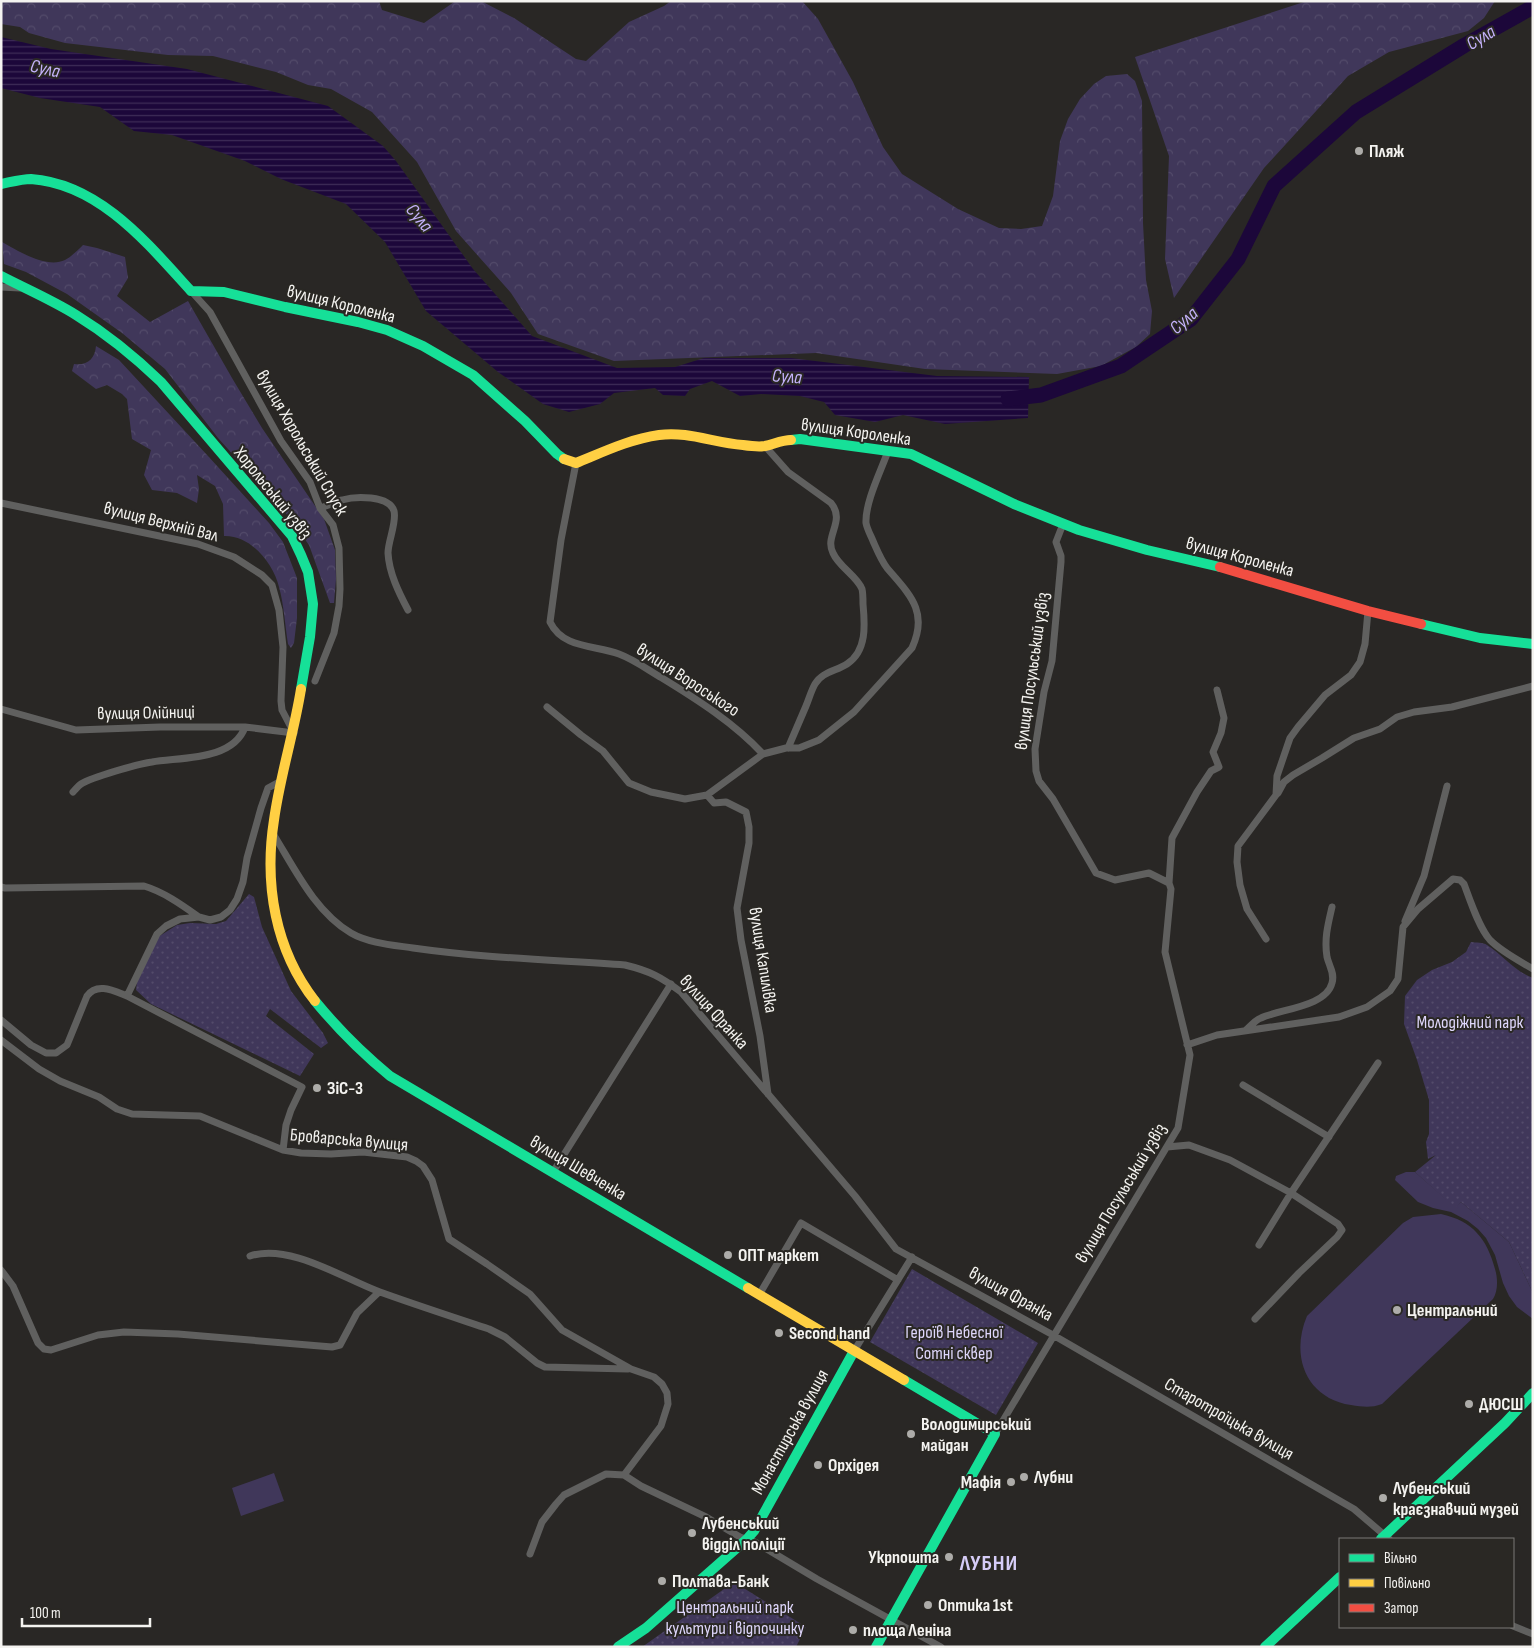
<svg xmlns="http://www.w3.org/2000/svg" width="1534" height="1648" font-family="'Sofia Sans Condensed',sans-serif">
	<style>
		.grass { fill: #40375a }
		.forest { fill: url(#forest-crowns) }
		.park { fill: url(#park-dots) }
		.water { fill: url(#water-rules) }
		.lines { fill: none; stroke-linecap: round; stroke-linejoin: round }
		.river { stroke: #1c073a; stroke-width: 15 }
		.street { stroke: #60605f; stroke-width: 7 }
		.fast { stroke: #16e098; stroke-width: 10 }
		.slow { stroke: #ffcf43; stroke-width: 10 }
		.jam { stroke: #f24e42; stroke-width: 10 }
		.poi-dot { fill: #adaca9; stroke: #2a2824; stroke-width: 2 }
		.labels { text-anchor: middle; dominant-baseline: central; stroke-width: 4; stroke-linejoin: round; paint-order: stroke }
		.poi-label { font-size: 18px; font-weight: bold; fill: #f4f3f0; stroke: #2a2824; text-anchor: start }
		.street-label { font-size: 18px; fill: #f4f3f0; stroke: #2a2824 }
		.park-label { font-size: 18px; fill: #ded6fb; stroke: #2a2824 }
		.water-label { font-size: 19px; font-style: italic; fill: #c4b2fa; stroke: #2a2824 }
		.district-label { font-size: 22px; font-weight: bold; letter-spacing: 1px; fill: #d5ccf7; stroke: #2a2824 }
	</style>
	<defs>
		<pattern id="forest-crowns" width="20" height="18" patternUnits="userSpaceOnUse" patternTransform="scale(1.25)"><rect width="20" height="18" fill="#40375a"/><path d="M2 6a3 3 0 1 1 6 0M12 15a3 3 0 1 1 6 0" fill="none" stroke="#534b6a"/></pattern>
		<pattern id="park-dots" width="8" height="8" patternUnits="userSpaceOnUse" patternTransform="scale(1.25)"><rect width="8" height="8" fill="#40375a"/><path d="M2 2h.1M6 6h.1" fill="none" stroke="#534b6a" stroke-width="1.8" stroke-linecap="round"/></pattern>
		<pattern id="water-rules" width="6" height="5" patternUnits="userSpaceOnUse" patternTransform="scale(1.25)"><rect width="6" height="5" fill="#1c073a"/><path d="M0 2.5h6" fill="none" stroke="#3e2c57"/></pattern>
	</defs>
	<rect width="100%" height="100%" fill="#292725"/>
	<path class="grass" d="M1406,1172H1415L1455,1207L1461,1202L1509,1242L1533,1293V1319L1517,1307L1509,1296L1503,1283L1495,1255L1486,1238L1478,1229L1468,1221L1451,1212L1433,1208L1418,1202L1395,1180L1396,1176Z
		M1441,1214C1473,1221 1487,1239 1495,1269C1498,1279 1498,1291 1493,1299L1382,1404C1371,1408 1363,1407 1351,1405C1306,1398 1290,1356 1307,1316L1403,1223L1413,1217Z
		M274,1473L284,1501L241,1516L232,1488Z"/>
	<path class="forest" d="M1,1H379L382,10L424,23L454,2L481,1L514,18L576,59L586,61L629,22L664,6L671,1H802L818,19L853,82L883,147L902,174L958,209L999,228L1021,229L1042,226L1053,196L1060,141L1068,119L1080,99L1094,84L1106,76L1127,74L1135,81L1142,101L1143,223L1146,280L1152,311L1150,334L1136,347L1101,366L1057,374L925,369L816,353L614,361L538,334L511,293L456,231L417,162L372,112L331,89L308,85L276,72L213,56L168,55L65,43L29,33L20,27L1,24Z
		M1307,1H1495L1484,18L1468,31L1389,52L1348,76L1264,168L1174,298L1165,259L1169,156L1135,57Z
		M2,242C18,251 47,269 65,260C71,257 78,250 83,245L97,248L125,257L128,278L117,296L150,322L188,301L232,378L262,428L324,519L335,550L336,579L334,603H330L309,545L285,512L218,438L165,369L122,333L67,294L26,272L4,264Z
		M96,346L119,360L208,456L269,523L283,542L297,578V618L294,643L291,648L288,644C285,625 284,605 279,587C273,562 250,535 224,536L223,504L215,486L197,475L199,489L197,503L177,493L152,490L144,475L151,450L132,439L127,399L122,394L107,385L96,389L72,371L74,364C87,366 95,359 96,346Z"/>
	<path class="park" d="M249,894L254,897L262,927L291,991L323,1033L328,1043L321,1048L270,1009L266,1016L314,1054L300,1076L151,1004L136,990L137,981L158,937L177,925L190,923L216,924L226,921Z
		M1471,942C1476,943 1483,942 1487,945C1503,955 1514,971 1533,978V1293L1509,1242L1461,1202L1455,1208L1415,1172L1436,1155L1428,1159L1426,1142L1429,1134V1100L1417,1060L1404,1024L1405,996L1417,980L1432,970L1452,962L1466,952Z
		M912,1269L1038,1343L996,1415L870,1342Z
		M734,1582L806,1627L796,1647H642Z"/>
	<path class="water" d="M1,37L51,49L187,69L328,106L383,146L396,161L473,269L532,336L617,368L675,367L704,358H791L937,376L1029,377L1028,418L945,424L903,415L875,422L835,415L824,402L800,396L761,394L740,396L712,381L690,389L685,396L663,395L655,388L614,393L600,404L569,412L543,404L498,372L426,311L385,242L346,204L281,179L245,161L172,135L134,131L100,107L40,98L1,88Z"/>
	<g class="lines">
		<path class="river" d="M1008,399L1041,395L1121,366L1191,319L1238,259L1274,186L1356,112L1465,45L1533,7"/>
		<path class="street" d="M1,287L20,288
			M191,291L210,312L281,441L310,482L320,508L333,525L339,548L340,589L339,606L334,633L315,681
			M765,446L788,472L831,503C846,521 824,536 833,553C839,567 857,576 862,589C863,593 863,600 863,604C865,625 867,651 847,664C836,671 822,672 815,684C811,691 809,699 806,706C800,720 794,734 788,748
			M576,463L561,540L550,622C563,649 595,645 619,654C635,660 648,670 662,678C698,700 734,723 763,754
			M1,503L198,544L234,557L262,575L272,585L279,610L283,647L281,701L282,710L294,733
			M320,508C327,506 334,502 342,500C355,496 389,495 394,511C397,522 388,541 388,553C389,573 399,593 408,610
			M547,707L581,735L603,751L629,783L651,792L685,799L707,795
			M1,709L76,730L160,727H245L294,733
			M73,792C76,789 78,786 81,784C92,777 138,764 152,762C180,757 233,761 245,727
			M1278,793L1284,782L1293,775L1322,758L1354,738L1380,729L1397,717L1414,712L1452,707L1533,686
			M272,832C294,867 314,911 351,933C368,943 393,945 413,948C483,958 555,960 625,965C650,971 661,977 681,992L855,1196L896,1249L1053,1335L1354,1509L1389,1539
			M1169,883L1172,838L1197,792L1211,771L1219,767L1213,752L1221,733L1224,718L1217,690
			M1,887L5,888L144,886C164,892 182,905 199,917
			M1405,921L1424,876L1447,786
			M1266,939L1247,909L1240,885L1237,862L1238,846L1276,795L1277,776L1290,738L1298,727L1325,695L1351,675L1360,662L1365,644L1368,611
			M127,996L157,934L166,926L180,919L199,917L210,920L221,917L230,910L237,899L243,882L247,858L261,808L268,788L281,781
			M1,1020L31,1045L46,1053H56L67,1045L87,996C97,982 114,991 127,996L302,1087L291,1110L286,1125L283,1150
			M1246,1030C1251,1026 1255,1020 1261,1018C1280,1009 1326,1007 1332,983C1335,973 1329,966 1327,957C1324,939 1328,924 1332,907
			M1,1040L39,1069L60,1081L99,1097L117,1109L132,1114L200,1116L283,1150L301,1153L331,1154L363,1152L407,1157L416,1161L423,1166L432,1180L449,1239L487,1264L530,1294L562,1330L631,1369L654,1377L662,1384L667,1393L668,1404L661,1426L624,1475
			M1187,1045L1217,1035L1339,1017L1367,1007L1390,991L1398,979L1403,927L1418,909L1453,879L1460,880L1464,884C1470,900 1479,928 1490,940C1502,952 1518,960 1533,969
			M1243,1085L1329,1137
			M768,1094L760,1036L741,940L737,908L749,843V827L746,812L726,802L714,803L707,795L763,754L786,748H799L819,740L854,712L912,648C929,611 909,594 887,568C881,560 877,550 873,541C871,536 867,529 866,523C865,502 881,471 888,451
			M1167,1147L1189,1145L1230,1160L1291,1193L1338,1224L1342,1230L1337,1237L1299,1273L1255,1319
			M553,1172L671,984
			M1259,1245L1291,1193L1378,1063
			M250,1256C290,1243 344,1279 380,1292C416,1305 453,1317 489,1329L505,1337L537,1363L545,1367L628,1369
			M1,1270L13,1286L38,1343L44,1349L51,1350L98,1335L124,1332L178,1334L332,1347L340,1345L357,1313L379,1292
			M759,1295L801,1223L898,1280
			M854,1351L912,1257
			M995,1434L1178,1128L1190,1055L1165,952L1171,889L1169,883L1149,873L1115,880L1096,873L1053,799L1039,781L1036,771L1035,749L1044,692L1052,661L1061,562V556L1056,542L1063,524
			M530,1554L542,1522L556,1504L564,1495L606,1474L624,1475L641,1486L706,1517L740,1537L755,1542L817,1579L941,1647
			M1513,1626L1533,1634"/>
		<path class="fast" d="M1,184C11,182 22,179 31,179C100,184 148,244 191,291L224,292L285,307L358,322L387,330L423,346L473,375L525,421L557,454L564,459
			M1,276C26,289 52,300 76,315C107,334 135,357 161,382L292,536L301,555L308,572L313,604L310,637L301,689
			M791,440L800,439L911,454L1014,504L1079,530L1147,550L1220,567
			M1421,624L1480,638L1533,644
			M315,1001C338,1029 362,1053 390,1076L748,1288
			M1381,1539L1505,1423L1533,1393
			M618,1647L646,1628L747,1539L754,1531L854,1351
			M876,1647L995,1434L904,1380
			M1265,1647L1340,1577"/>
		<path class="slow" d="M564,459L576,463C603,452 630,439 659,435C688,431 714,443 743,445C750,446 759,447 765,446C774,444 782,440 791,440
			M301,689C294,733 280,776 274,820C264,884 275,950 315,1001
			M748,1288L904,1380"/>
		<path class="jam" d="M1220,567L1368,611L1421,624"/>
	</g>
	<g class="poi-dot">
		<circle cx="1359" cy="151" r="5"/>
		<circle cx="317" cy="1088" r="5"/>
		<circle cx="728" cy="1255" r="5"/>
		<circle cx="1397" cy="1310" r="5"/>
		<circle cx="779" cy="1333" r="5"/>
		<circle cx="1469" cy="1404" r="5"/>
		<circle cx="911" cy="1434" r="5"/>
		<circle cx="818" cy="1465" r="5"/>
		<circle cx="1024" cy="1477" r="5"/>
		<circle cx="1011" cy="1482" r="5"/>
		<circle cx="1383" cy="1498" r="5"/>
		<circle cx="692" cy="1533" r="5"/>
		<circle cx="949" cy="1557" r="5"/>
		<circle cx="662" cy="1581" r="5"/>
		<circle cx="928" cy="1605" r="5"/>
		<circle cx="853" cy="1630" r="5"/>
	</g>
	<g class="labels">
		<g class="poi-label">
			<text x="1369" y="151">Пляж</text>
			<text x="327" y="1088">ЗіС-3</text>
			<text x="738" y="1255">ОПТ маркет</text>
			<text x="1407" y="1310">Центральний</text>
			<text x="789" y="1333">Second hand</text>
			<text x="1479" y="1404">ДЮСШ</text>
			<text x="921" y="1424">Володимирський<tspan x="921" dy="21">майдан</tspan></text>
			<text x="828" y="1465">Орхідея</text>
			<text x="1034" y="1477">Лубни</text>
			<text x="1001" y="1482" text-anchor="end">Мафія</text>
			<text x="1393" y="1488">Лубенський<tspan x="1393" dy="21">краєзнавчий музей</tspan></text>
			<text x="702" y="1523">Лубенський<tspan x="702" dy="21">відділ поліції</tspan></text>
			<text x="939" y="1557" text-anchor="end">Укрпошта</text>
			<text x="672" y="1581">Полтава-Банк</text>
			<text x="938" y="1605">Оптика 1st</text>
			<text x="863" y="1630">площа Леніна</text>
		</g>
		<g class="street-label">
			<text transform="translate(341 304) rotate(14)">вулиця Короленка</text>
			<text transform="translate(856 432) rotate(8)">вулиця Короленка</text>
			<text transform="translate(302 443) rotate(60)">вулиця Хорольський Спуск</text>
			<text transform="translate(273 493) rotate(51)">Хорольський узвіз</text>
			<text transform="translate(161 522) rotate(14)">вулиця Верхній Вал</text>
			<text transform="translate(1240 557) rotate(15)">вулиця Короленка</text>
			<text transform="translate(1032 671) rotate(-82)">вулиця Посульський узвіз</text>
			<text transform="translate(688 680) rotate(33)">вулиця Вороського</text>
			<text transform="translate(146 713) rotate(-1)">вулиця Олійниці</text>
			<text transform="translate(763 960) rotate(81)">вулиця Капилівка</text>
			<text transform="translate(714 1012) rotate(48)">вулиця Франка</text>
			<text transform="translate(349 1140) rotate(5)">Броварська вулиця</text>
			<text transform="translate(578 1168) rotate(31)">вулиця Шевченка</text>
			<text transform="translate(1121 1193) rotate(-59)">вулиця Посульський узвіз</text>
			<text transform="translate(1011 1294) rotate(29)">вулиця Франка</text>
			<text transform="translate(1229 1419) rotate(30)">Старотроїцька вулиця</text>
			<text transform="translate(790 1432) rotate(-61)">Монастирська вулиця</text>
		</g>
		<g class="park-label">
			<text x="1470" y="1022">Молодіжний парк</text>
			<text x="954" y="1332">Героїв Небесної<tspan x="954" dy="21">Сотні сквер</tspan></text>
			<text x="735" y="1607">Центральний парк<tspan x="735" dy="21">культури і відпочинку</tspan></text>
		</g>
		<g class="water-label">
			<text transform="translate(1481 38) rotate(-31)">Сула</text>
			<text transform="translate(45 69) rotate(12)">Сула</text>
			<text transform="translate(419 218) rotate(50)">Сула</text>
			<text transform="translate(1184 321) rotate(-41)">Сула</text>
			<text transform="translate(787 377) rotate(5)">Сула</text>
		</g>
		<g class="district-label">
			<text x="989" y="1563">ЛУБНИ</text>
		</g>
	</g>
	<rect width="1534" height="1648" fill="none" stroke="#f4f3f0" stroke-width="5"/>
	<rect x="1339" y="1538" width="175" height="90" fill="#2a2824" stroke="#7b7976"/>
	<rect x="1349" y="1554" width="25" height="8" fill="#16e098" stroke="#7b7976"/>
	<text x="1384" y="1563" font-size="15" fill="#f4f3f0">Вільно</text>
	<rect x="1349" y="1579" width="25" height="8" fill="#ffcf43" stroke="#7b7976"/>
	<text x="1384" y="1588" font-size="15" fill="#f4f3f0">Повільно</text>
	<rect x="1349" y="1604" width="25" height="8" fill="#f24e42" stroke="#7b7976"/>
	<text x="1384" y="1613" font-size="15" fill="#f4f3f0">Затор</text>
	<path d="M22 1618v8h128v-8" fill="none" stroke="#f4f3f0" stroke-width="2.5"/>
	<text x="30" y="1618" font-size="15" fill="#f4f3f0" stroke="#2a2824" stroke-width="4" paint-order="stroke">100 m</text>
</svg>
